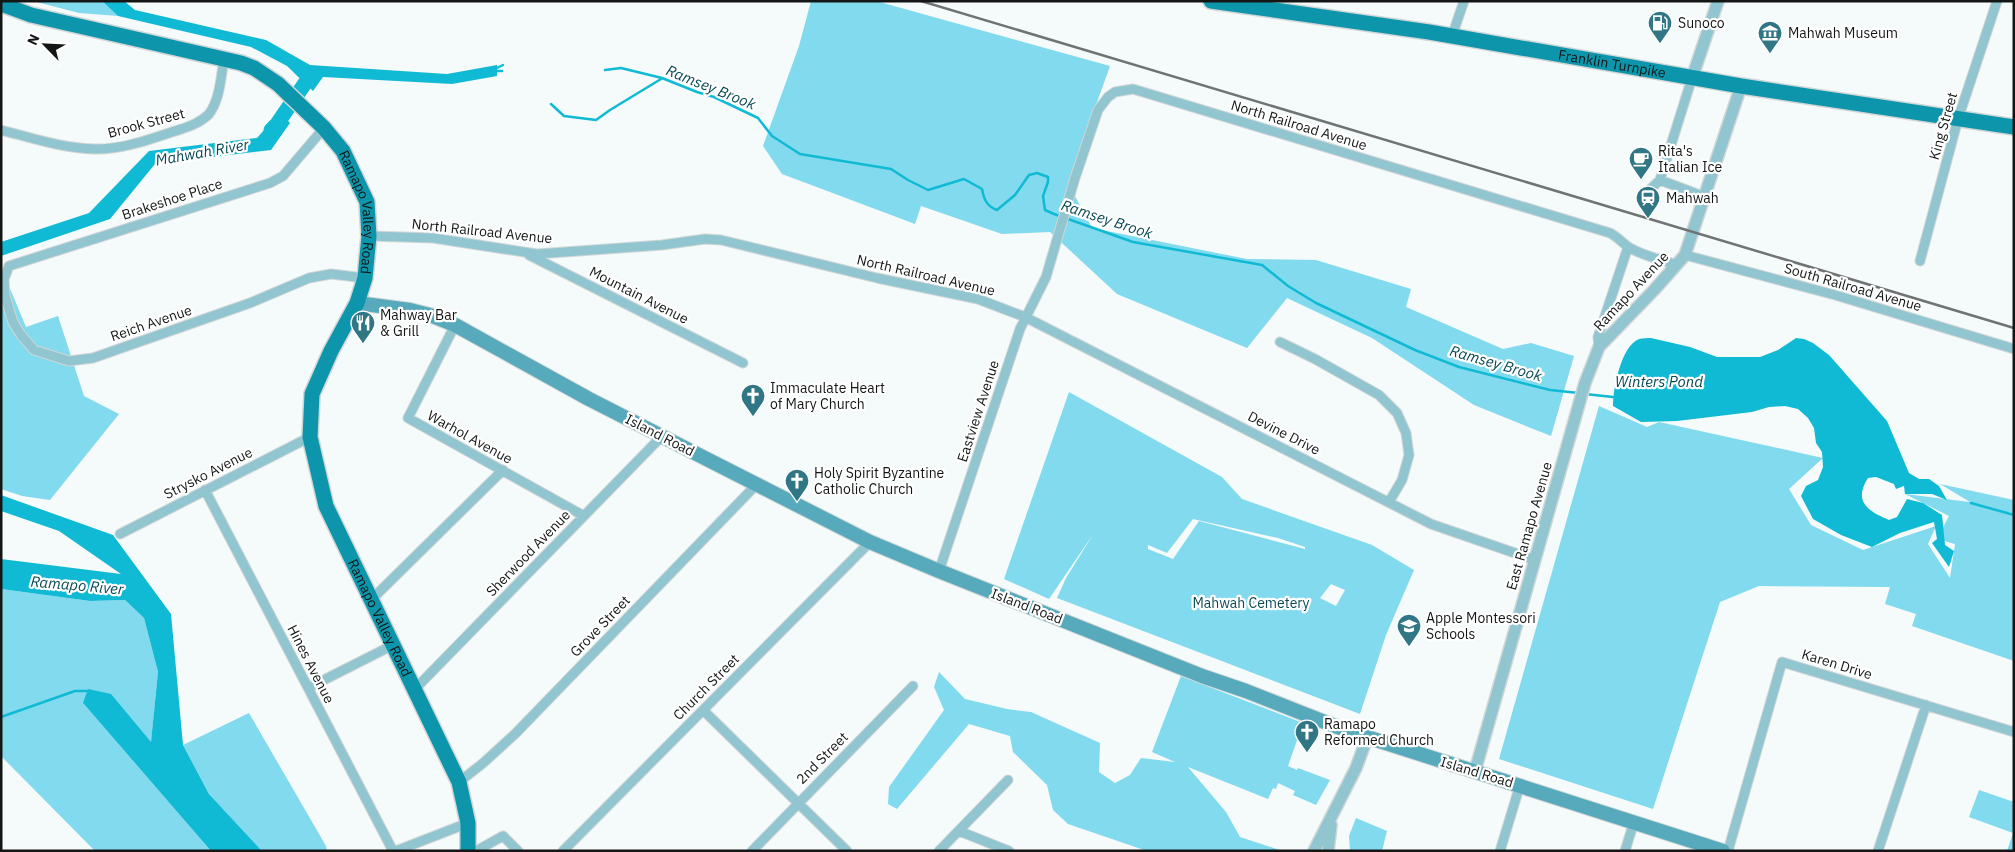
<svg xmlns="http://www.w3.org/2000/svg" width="2015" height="852" font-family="'IBM Plex Sans',sans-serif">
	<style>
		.green { fill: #81daed; fill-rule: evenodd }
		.water { fill: #11bad4 }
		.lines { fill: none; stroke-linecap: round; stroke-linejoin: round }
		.stream { stroke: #11bad4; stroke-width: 2.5 }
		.river { stroke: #11bad4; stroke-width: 15 }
		.minor-casing { stroke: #d1d6d6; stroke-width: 11 }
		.tertiary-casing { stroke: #d1d6d6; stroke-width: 14 }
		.secondary-casing { stroke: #d1d6d6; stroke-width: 16 }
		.primary-casing { stroke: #d1d6d6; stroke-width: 18 }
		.minor { stroke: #91c5d0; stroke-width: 9 }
		.tertiary { stroke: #91c5d0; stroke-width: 11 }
		.secondary { stroke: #56aabb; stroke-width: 14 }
		.primary { stroke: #0d96ab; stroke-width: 15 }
		.rail { stroke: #707374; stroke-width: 2.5 }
		.labels { text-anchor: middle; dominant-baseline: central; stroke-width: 4.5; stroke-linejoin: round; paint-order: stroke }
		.poi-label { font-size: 14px; fill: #141616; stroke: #fff; text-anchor: start }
		.street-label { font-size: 14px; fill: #141616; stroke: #fff }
		.park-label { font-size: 14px; fill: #0d4c57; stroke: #fff }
		.water-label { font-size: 15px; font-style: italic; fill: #064853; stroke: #fff }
	</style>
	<rect width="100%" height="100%" fill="#f5fafb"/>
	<path class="green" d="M33,1H102L118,16L79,13Z
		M811,1H876L1110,66L1068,183L1092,228L1247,259L1316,260L1411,289L1406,307L1503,349L1531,343L1574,356L1551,436L1474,405L1372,338L1287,298L1247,348L1117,294L1050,232L1002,234L921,206L915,224L782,174L763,146L799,46Z
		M1,267L26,327L58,316L84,396L119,414L50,500L22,496L1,489Z
		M1069,392L1222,477L1242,499L1372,545L1414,570L1386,635L1360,714L1057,598L1066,578L1094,533L1049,599L1004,579ZM1193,519L1278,538L1305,547V549L1199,521L1173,559L1148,549V545L1167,553ZM1331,584L1345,590L1336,606L1320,598Z
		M1599,406L1647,427L1659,422L1823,458L1789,489L1811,525L1863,550L1936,526L1928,544L1950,578L1955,544L1937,539L1949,516L1905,494L1970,502L1940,484L2014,500V661L1912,626L1916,614L1885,604L1890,587L1759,586L1720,602L1653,809L1499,759Z
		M1,589L90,601L125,600L144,618L158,672L151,743L83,703L211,851H95L1,756Z
		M939,672L965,699L1007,709L1031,712L1100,743L1099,772L1115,783L1130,775L1141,758L1175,762L1152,752L1181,676L1303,723L1288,766L1297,770L1298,768L1330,780L1316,805L1293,795L1295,791L1278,783L1276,789L1273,788L1268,799L1188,767L1226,812L1240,837L1283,851H1147L1068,824L1053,810L1047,785L1013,752L1010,736L969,724L897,809L888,804L889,787L944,710L934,687Z
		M249,713L326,846L327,851H262L209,794L183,745Z
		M1979,790L2014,802V851H2007L2013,833L1969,817Z
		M1356,818L1387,831L1382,851H1350L1349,836Z"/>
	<path class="water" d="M102,1H124L135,10L266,40L310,65L447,74L497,65V76L452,84L323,77L313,91L287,66L251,47L118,16Z
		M280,112L290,123L271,150L155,164L110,219L1,256V242L89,213L149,151L257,138Z
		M1651,338L1690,347L1717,357H1760L1778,350L1796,338L1804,339L1813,343L1829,355L1887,421L1909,473L1919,479H1929L1939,486L1947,500L1932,494H1905L1904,486L1896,489L1894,484L1876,477L1868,478C1853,502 1868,511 1889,520L1897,517L1907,499L1923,503L1942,515L1945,545L1954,551L1949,567L1932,543L1937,539L1934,522L1900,533L1872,547L1841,535L1813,519L1801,496L1806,486L1818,480L1823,467L1822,452L1816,443L1814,428L1808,418L1798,409L1785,406L1769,407L1752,412L1677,421L1641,422L1613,406C1613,389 1621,346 1639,339C1642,338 1648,338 1651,338Z
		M1,495L113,535L171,614L183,745L209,794L262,851H211L83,703L88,689L111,694L151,742L158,672L144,618L125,600L90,601L1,589V559L121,574L59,531L1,511Z"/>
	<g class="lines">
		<path class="stream" d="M497,68L503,65
			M605,70L621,68L662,78L697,92L714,97L758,118L772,136L800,154L891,169L908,180L928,190L964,179L982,189C984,200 987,206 997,210L1015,195L1029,175L1037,173L1048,177V182L1043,196L1045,210L1054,214L1133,242L1262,265L1288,286L1316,303L1415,350L1459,367L1550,390L1579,393
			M497,71H502
			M551,104L564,116L596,120L610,110L661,79
			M1585,394L1613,397
			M1971,503L2014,515
			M1,717L75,691H90"/>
		<path class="river" d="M271,130L277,124L310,76L302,70"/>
		<defs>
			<path id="minor" d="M1452,36L1464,1
				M324,128L283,176L270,183L9,266L4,279L5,296L13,322L21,335L34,350L69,361L93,358L250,303L309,278L331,274L365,278
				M1,130C32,138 62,148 94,149C120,150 148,140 172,132C185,128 199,124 209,114C220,100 221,76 224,59
				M1660,180L1705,197
				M1641,198L1660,180L1692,78
				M369,236L433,238L537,254L662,245L705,239L721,240L877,278L978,299L1025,317L1431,524L1535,560
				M529,255L743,363
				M1685,255L1835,295L2014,349
				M1920,261L1958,119L1997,1
				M455,325L408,418L584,516
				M1280,342L1315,359L1379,395L1397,413L1406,433L1409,455L1402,480L1389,502
				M1599,347L1598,337L1628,247
				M205,490L393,851
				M120,534L310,437
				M939,571L1020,329L1046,277L1075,178L1098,110L1108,97L1115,92L1133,89L1610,233C1618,237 1623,244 1630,248C1644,256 1662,260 1677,265
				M371,600L503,470
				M308,688L393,645
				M415,689L662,436
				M703,710L847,851
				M459,782L482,764L515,734L757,484
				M959,831L1009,851
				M396,851L468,823
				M476,851L503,836L518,851
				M563,851L870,542
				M752,851L913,686
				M939,851L1008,780
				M1500,851L1520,785
				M1625,851L1634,822
				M1728,851L1782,662L2014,732
				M1878,851L1926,705"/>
			<path id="tertiary" d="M1692,78L1718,1
				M1475,771L1585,383L1599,347L1655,289L1685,255L1741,86
				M1314,851L1356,768L1367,738
				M1328,851L1331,825"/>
			<path id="secondary" d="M357,303L410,310L430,315L455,325L589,399L681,446L870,542L939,571L1202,676L1246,691L1345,730L1723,851"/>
			<g id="primary">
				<path id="s1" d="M1211,1L1429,32L1741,86L2014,127"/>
				<path id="s2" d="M1,4L31,15L241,63L254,68L278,84L324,128L343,151L367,202L369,236L365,278L357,303L331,351L312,394L310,437L326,506L459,782L468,823V851"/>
			</g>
		</defs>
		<use href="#minor" class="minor-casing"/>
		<use href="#tertiary" class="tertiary-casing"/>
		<use href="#secondary" class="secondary-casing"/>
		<use href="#primary" class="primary-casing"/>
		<use href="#minor" class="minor"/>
		<use href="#tertiary" class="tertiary"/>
		<use href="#secondary" class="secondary"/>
		<use href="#primary" class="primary"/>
		<path class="rail" d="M921,1L2014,328"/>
	</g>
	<defs>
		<symbol id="fuel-pin" viewBox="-11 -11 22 30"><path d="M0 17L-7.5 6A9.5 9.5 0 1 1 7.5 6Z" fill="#307684" stroke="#fff"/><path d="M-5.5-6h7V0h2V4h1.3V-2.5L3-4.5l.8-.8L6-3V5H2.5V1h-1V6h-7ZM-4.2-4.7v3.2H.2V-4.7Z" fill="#fff"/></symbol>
		<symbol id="museum-pin" viewBox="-11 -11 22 30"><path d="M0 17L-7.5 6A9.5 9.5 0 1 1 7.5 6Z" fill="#307684" stroke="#fff"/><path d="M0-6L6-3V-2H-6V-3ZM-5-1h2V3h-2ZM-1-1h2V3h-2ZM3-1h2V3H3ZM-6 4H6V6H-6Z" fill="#fff"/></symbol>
		<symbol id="cafe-pin" viewBox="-11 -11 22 30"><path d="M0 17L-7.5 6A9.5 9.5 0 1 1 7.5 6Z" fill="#307684" stroke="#fff"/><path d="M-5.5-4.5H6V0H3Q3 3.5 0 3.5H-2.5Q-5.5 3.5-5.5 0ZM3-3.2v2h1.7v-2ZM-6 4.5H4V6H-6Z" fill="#fff"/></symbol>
		<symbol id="station-pin" viewBox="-11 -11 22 30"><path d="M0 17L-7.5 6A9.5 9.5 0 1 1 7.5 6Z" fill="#307684" stroke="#fff"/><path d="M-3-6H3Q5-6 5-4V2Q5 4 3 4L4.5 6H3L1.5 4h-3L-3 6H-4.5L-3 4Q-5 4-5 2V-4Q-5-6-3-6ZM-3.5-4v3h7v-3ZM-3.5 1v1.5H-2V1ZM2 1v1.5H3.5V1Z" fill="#fff"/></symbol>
		<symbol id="restaurant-pin" viewBox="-11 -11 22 30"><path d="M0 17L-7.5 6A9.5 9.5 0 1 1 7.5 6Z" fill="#307684" stroke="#fff"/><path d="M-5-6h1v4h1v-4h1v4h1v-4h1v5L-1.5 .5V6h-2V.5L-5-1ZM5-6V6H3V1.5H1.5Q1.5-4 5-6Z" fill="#fff"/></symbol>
		<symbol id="church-pin" viewBox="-11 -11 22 30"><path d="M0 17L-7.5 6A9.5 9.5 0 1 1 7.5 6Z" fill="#307684" stroke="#fff"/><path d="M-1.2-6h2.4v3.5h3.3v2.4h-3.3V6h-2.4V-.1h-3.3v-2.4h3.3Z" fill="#fff"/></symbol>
		<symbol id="school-pin" viewBox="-11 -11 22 30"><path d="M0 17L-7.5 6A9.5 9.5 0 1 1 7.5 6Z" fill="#307684" stroke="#fff"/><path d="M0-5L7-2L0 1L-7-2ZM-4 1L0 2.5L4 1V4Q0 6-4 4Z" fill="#fff"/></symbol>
	</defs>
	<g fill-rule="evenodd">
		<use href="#fuel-pin" x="1646" y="9" width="28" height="38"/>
		<use href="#museum-pin" x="1756" y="19" width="28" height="38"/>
		<use href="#cafe-pin" x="1627" y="145" width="28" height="38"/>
		<use href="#station-pin" x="1634" y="184" width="28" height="38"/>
		<use href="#restaurant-pin" x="349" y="309" width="28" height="38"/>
		<use href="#church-pin" x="739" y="382" width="28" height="38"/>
		<use href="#church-pin" x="783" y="467" width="28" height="38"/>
		<use href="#school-pin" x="1395" y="612" width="28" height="38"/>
		<use href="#church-pin" x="1293" y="718" width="28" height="38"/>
	</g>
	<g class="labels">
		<g class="poi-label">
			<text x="1678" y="23">Sunoco</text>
			<text x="1788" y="33">Mahwah Museum</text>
			<text x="1658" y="151">Rita's<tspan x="1658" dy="16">Italian Ice</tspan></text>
			<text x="1666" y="198">Mahwah</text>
			<text x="380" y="315">Mahway Bar<tspan x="380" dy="16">&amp; Grill</tspan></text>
			<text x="770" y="388">Immaculate Heart<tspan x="770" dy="16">of Mary Church</tspan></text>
			<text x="814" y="473">Holy Spirit Byzantine<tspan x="814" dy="16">Catholic Church</tspan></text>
			<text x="1426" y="618">Apple Montessori<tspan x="1426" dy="16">Schools</tspan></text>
			<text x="1324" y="724">Ramapo<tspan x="1324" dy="16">Reformed Church</tspan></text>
		</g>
		<g class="street-label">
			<text stroke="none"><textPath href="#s1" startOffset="406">Franklin Turnpike</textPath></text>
			<text transform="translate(146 123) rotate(-15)">Brook Street</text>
			<text transform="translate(1299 125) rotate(17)">North Railroad Avenue</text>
			<text transform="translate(1943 126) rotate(-74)">King Street</text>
			<text transform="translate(172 199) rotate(-18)">Brakeshoe Place</text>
			<text stroke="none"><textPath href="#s2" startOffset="448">Ramapo Valley Road</textPath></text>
			<text transform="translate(482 231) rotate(6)">North Railroad Avenue</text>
			<text transform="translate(926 275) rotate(13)">North Railroad Avenue</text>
			<text transform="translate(1853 287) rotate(16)">South Railroad Avenue</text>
			<text transform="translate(1631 291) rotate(-47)">Ramapo Avenue</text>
			<text transform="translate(639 295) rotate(27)">Mountain Avenue</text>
			<text transform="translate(151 323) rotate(-19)">Reich Avenue</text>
			<text transform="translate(978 411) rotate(-72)">Eastview Avenue</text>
			<text transform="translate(1284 433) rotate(27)">Devine Drive</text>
			<text transform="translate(660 435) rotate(27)">Island Road</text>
			<text transform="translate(470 437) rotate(29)">Warhol Avenue</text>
			<text transform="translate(208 473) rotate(-27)">Strysko Avenue</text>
			<text transform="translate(1529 526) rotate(-74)">East Ramapo Avenue</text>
			<text transform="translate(528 553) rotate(-46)">Sherwood Avenue</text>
			<text transform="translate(1027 606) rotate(21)">Island Road</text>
			<text stroke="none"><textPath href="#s2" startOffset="882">Ramapo Valley Road</textPath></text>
			<text transform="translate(600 626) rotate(-46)">Grove Street</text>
			<text transform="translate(311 664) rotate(63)">Hines Avenue</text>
			<text transform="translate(1837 664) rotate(17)">Karen Drive</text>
			<text transform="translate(706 687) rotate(-45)">Church Street</text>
			<text transform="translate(822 758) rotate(-45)">2nd Street</text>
			<text transform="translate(1477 772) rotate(17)">Island Road</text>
		</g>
		<g class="park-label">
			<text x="1251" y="603">Mahwah Cemetery</text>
		</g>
		<g class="water-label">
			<text transform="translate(711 87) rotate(22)">Ramsey Brook</text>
			<text transform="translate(202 152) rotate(-10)">Mahwah River</text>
			<text transform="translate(1107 219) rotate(18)">Ramsey Brook</text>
			<text transform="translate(1496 363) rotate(16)">Ramsey Brook</text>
			<text x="1659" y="381">Winters Pond</text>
			<text transform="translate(77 585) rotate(5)">Ramapo River</text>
		</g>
	</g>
	<rect width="2015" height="852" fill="none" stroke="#141616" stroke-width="5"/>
	<g transform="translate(45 45) rotate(294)" stroke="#ffffff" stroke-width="4" paint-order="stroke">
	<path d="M0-4L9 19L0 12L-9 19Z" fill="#141616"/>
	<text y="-8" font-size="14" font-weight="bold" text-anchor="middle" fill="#141616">N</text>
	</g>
</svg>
